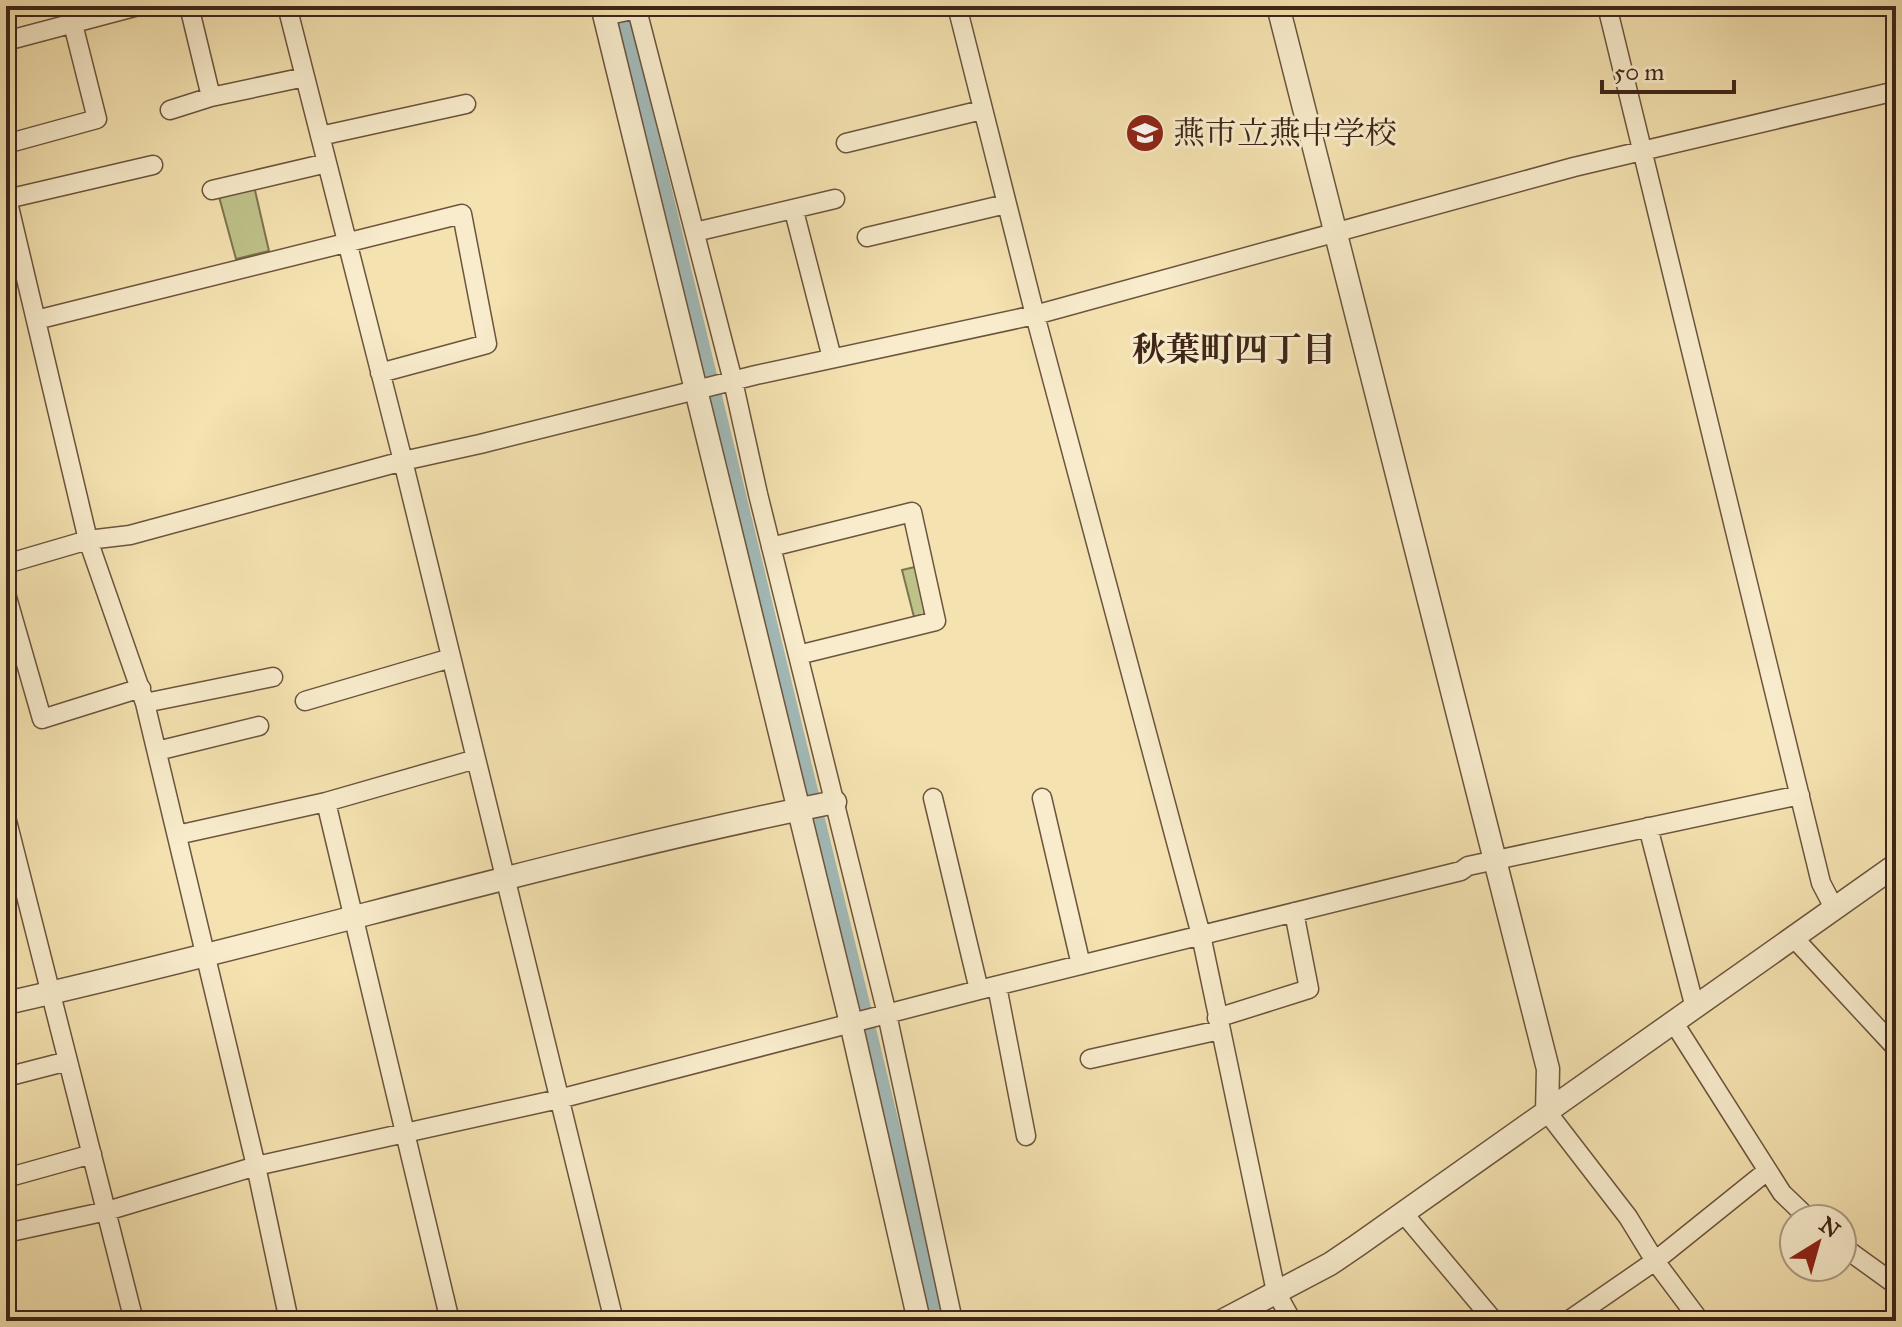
<svg xmlns="http://www.w3.org/2000/svg" width="1902" height="1327" font-family="'IM FELL Great Primer','Noto Serif JP',serif">
	<style>
		.green { fill: #bec289; stroke: #7e7450; stroke-width: 2 }
		.lines { fill: none; stroke-linecap: round; stroke-linejoin: round }
		.canal { stroke: #a2bab8; stroke-width: 18 }
		.minor-casing { stroke: #6c543e; stroke-width: 21 }
		.tertiary-casing { stroke: #6c543e; stroke-width: 25 }
		.minor { stroke: #f8eccc; stroke-width: 18 }
		.tertiary { stroke: #f8eccc; stroke-width: 22 }
		.labels { text-anchor: middle; dominant-baseline: central; stroke-width: 6; stroke-linejoin: round; paint-order: stroke }
		.poi-label { font-size: 32px; fill: #3e2518; stroke: #f8eccc; text-anchor: start }
		.neighbourhood-label { font-size: 34px; font-weight: bold; fill: #3e2518; stroke: #f8eccc }
	</style>
	<rect width="100%" height="100%" fill="#f4e2b0"/>
	<filter id="stains"><feTurbulence type="fractalNoise" baseFrequency=".0025" numOctaves="4"/><feColorMatrix values="0 0 0 0 .2 0 0 0 0 .09 0 0 0 0 .02 0 0 0 .5 -.17"/></filter>
	<radialGradient id="worn" r=".72"><stop offset=".6" stop-color="#630" stop-opacity="0"/><stop offset="1" stop-color="#630" stop-opacity=".3"/></radialGradient>
	<path class="green" d="M254,186L269,251L236,259L218,193Z
		M919,566L930,606L923,615L914,617L902,570Z"/>
	<g class="lines">
		<path class="canal" d="M618,6L938,1321"/>
		<defs>
			<path id="minor" d="M189,6L211,97
				M287,6L403,461L614,1321
				M636,6L733,381L758,494L887,1014L953,1321
				M957,6L1035,315L1201,935L1276,1292L1292,1321
				M1607,6L1821,883L1834,908
				M604,16L637,9
				M6,41L138,6
				M170,110L211,97L305,77
				M320,136L466,104
				M846,143L982,110
				M6,144L97,119L73,24
				M212,190L327,163
				M6,194L88,540L145,703L256,1166L289,1321
				M7,199L153,165
				M794,211L832,358
				M695,232L835,199
				M867,237L1006,204
				M36,320L462,214L487,344L380,373
				M771,547L912,512L936,621L798,655
				M6,564L88,540L130,535L403,461L480,444L756,375L1035,315L1574,167L1896,91
				M6,594L42,719L141,688
				M305,701L451,658
				M145,703L273,677
				M157,751L259,726
				M933,798L979,990
				M1042,798L1081,965
				M326,802L476,759
				M6,817L134,1321
				M1648,827L1695,1008
				M177,835L326,802L450,1321
				M1794,938L1896,1048
				M997,986L1026,1136
				M1217,1018L1309,989L1294,912
				M1674,1023L1782,1193L1809,1219
				M1090,1059L1220,1030
				M6,1077L68,1061
				M1547,1112L1628,1217L1655,1261L1700,1321
				M6,1178L92,1154
				M1404,1214L1494,1321
				M6,1233L107,1211L256,1166L559,1099L979,990L1461,871L1468,866L1800,795
				M1842,1246L1896,1285
				M1568,1321L1655,1261L1767,1171"/>
			<path id="tertiary" d="M602,6L851,1023L919,1321
				M1278,6L1548,1069L1547,1112
				M6,1003C283,941 556,858 835,802
				M1222,1321L1330,1264L1358,1245L1896,865"/>
		</defs>
		<use href="#minor" class="minor-casing"/>
		<use href="#tertiary" class="tertiary-casing"/>
		<use href="#minor" class="minor"/>
		<use href="#tertiary" class="tertiary"/>
	</g>
	<defs>
		<symbol id="school-disc" viewBox="-11 -11 22 22"><circle r="9.5" fill="#8f2418" stroke="#f8eccc"/><path d="M0-5L7-2L0 1L-7-2ZM-4 1L0 2.5L4 1V4Q0 6-4 4Z" fill="#fff"/></symbol>
	</defs>
	<g fill-rule="evenodd">
		<use href="#school-disc" x="1123" y="111" width="44" height="44"/>
	</g>
	<g class="labels">
		<g class="poi-label">
			<text x="1173" y="133">燕市立燕中学校</text>
		</g>
		<g class="neighbourhood-label">
			<text x="1234" y="349">秋葉町四丁目</text>
		</g>
	</g>
	<rect width="1902" height="1327" fill="none" stroke="#f4e2b0" stroke-width="32"/>
	<rect x="8" y="8" width="1886" height="1311" fill="none" stroke="#3e2518" stroke-width="4"/>
	<rect x="16" y="16" width="1870" height="1295" fill="none" stroke="#3e2518" stroke-width="2"/>
	<g transform="translate(1818 1243) rotate(37)"><circle r="38" fill="#f8eccc" stroke="#ae9c84" stroke-width="2"/>
	<path d="M0-6L14 30L0 20L-14 30Z" fill="#8f2418"/>
	<text y="-12" font-size="22" font-weight="bold" text-anchor="middle" fill="#3e2518">N</text>
	</g>
	<path d="M1602 80v12h132v-12" fill="none" stroke="#3e2518" stroke-width="4"/>
	<text x="1614" y="80" font-size="24" fill="#3e2518" stroke="#f8eccc" stroke-width="6" paint-order="stroke">50 m</text>
	<rect width="100%" height="100%" filter="url(#stains)"/>
	<rect width="100%" height="100%" fill="url(#worn)"/>
</svg>
